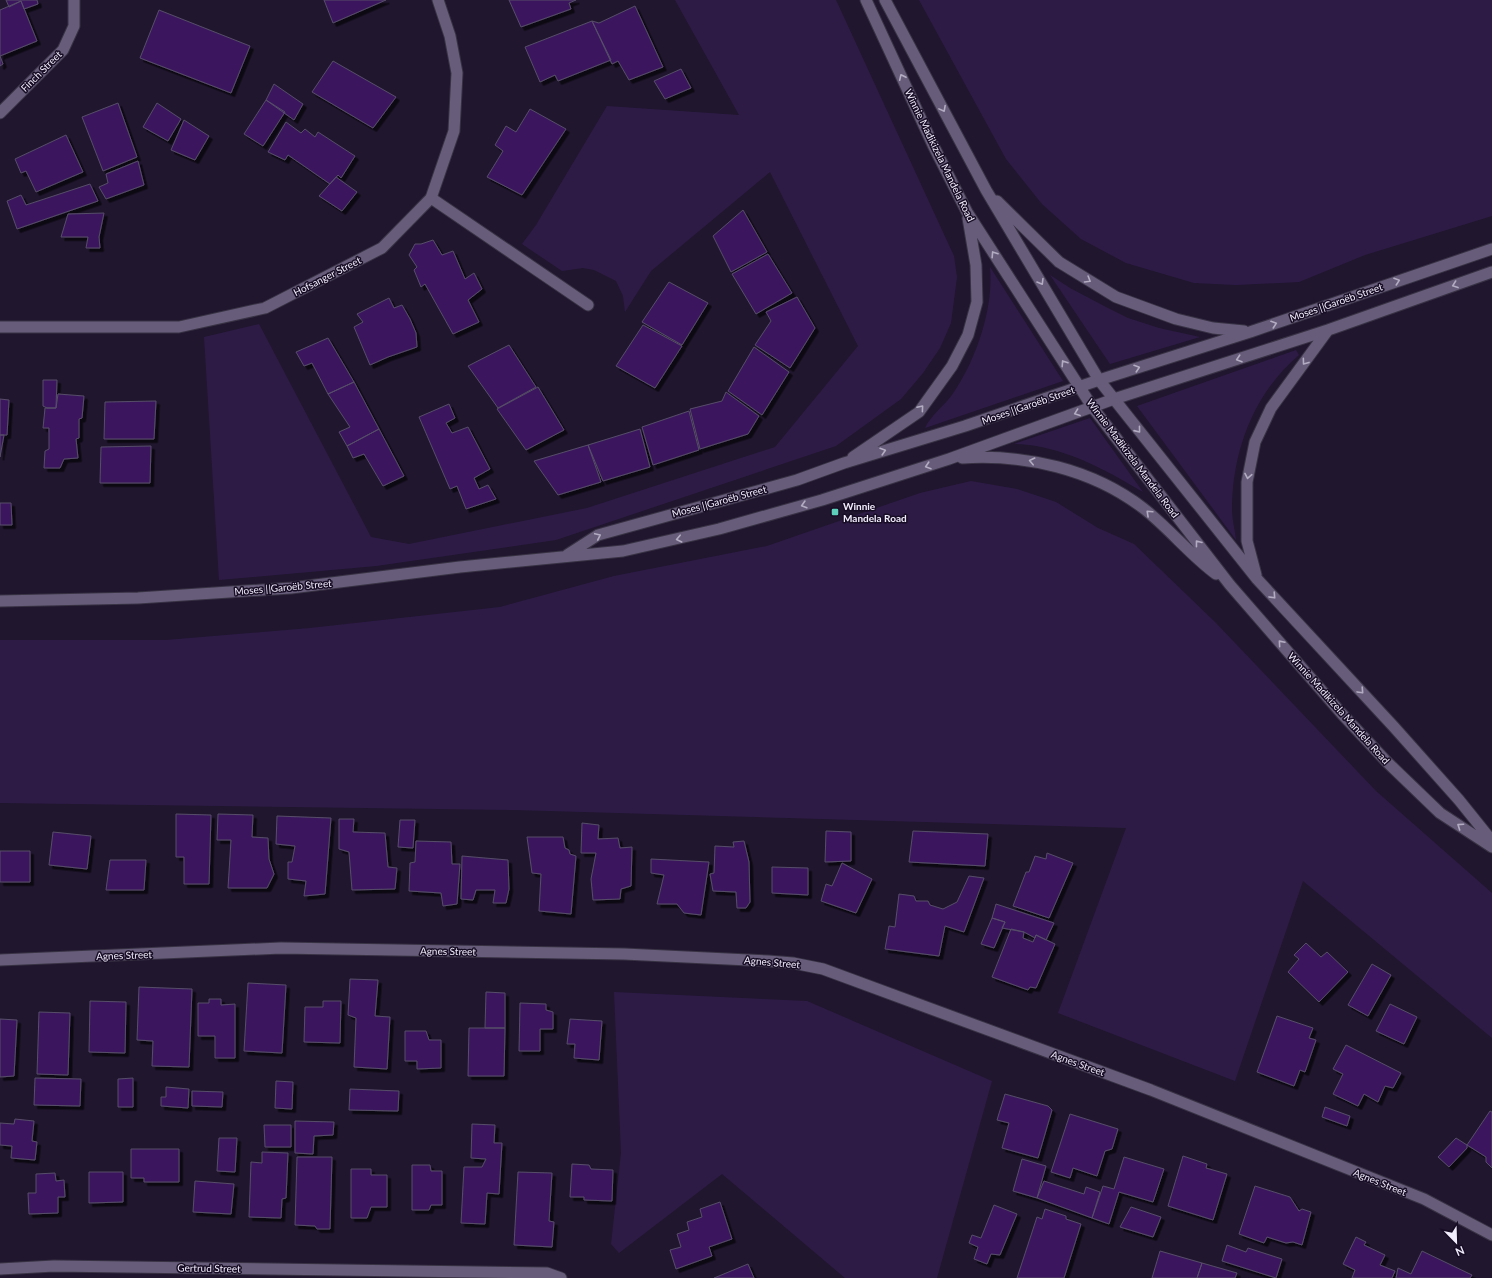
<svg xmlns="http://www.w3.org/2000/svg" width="1492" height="1278" font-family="Lato,sans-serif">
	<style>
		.green { fill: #2d1b46 }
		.building { fill: #3a195f; stroke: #574d69; filter: url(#shadow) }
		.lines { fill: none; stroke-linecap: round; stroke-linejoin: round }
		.service-casing { stroke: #383244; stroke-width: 13 }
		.minor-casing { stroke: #383244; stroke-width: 13 }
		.secondary-casing { stroke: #383244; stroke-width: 13 }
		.service { stroke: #675d7a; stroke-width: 11 }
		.minor { stroke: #675d7a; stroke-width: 11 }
		.secondary { stroke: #675d7a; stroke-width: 11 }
		.oneway { stroke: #b3acc2 }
		.poi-dot { fill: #5dceb9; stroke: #170d24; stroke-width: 1.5 }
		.labels { text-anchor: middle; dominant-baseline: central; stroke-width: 3; stroke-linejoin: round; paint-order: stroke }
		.street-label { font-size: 10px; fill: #f2edfd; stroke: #170d24 }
		.poi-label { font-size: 10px; font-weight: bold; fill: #f2edfd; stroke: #170d24; text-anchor: start }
	</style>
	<defs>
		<filter id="shadow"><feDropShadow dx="3.5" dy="3.5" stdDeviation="0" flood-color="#0009"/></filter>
	</defs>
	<rect width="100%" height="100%" fill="#20162e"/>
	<path class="green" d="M675,0H836L954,256L957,277L951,323L940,348L923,373L901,399L836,446L556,540L376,566L219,580L204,337L259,324L371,537L409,544L587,508L775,447L858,346L770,172L651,271L625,312L623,296L616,281L594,270L583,268L562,271L522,244L536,225L607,106L739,115Z
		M919,0H1492V216L1365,255L1299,282L1236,285L1194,283L1126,263L1081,239L1042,204L1006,159Z
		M990,267L1063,381L925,428C931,415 944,406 952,395C976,361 994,308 990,267Z
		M1050,275L1070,288L1106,307L1128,318L1159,328L1200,337L1110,364Z
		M1296,350L1299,355C1254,393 1232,451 1232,510C1232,520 1235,530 1236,540L1137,406Z
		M1090,418L1143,492C1104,469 1061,445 1014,444Z
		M971,481L1017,489L1056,502L1098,528L1134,544L1215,622L1376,791L1492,893V1038L1303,881L1235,1081L1058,1013L1126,828L514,810L0,803V640H166L310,628L500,607L614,576L767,546L920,493Z
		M614,992L807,1001L992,1081L937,1278H845L722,1174L619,1253L611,1244L621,1153Z"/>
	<path class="building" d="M6,0H37L38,4L24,9L21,1L9,7Z
		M324,0H386L333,23Z
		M509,0H576L569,3L571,9L521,27Z
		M21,1L37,41L0,56L3,64L0,66V10Z
		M635,6L663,67L629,80L618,61L612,64L592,21L599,23Z
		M159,10L250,46L231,93L140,58Z
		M592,21L611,60L558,81L555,75L540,82L525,47Z
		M333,61L396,97L373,128L312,92Z
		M681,69L691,88L665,99L654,81Z
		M274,84L303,104L294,120L266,100Z
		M266,100L285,112L263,146L244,134Z
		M118,103L137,157L103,171L82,117Z
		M157,103L181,119L168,141L143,127Z
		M530,109L566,129L522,195L487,177L503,151L495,145L506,126L516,132Z
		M184,120L209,136L195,160L171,150Z
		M286,122L301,133L305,129L315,137L318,132L355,156L341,178L338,175L330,184L288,155L285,160L268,152Z
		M66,135L83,172L36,192L26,171L21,173L15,159Z
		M138,161L144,185L106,199L99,187L108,183L106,174Z
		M336,177L357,192L342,211L319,196Z
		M90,184L98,201L17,229L7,201L21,195L26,205Z
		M743,210L767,252L731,272L713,236Z
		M104,213L99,237L100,248H86L88,237H61L68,214Z
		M433,240L442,255L453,251L465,279L474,273L482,289L468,300L479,322L453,334L425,284L421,287L414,270L417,267L409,255L415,244H421Z
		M768,254L792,293L756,314L732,274Z
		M669,282L708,303L682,345L642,322Z
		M797,297L815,328L790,368L755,345L771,321L766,312Z
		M389,298L394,308L402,305L410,319L416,333L417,347L388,357L370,365L354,327L363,322L357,314Z
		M643,325L682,346L655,388L616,366Z
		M328,338L354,382L328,394L312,363L304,366L296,352Z
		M509,345L536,387L498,408L468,366Z
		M754,347L789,372L762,415L728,391Z
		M43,380H57L56,408H47L43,406Z
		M354,382L379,429L347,446L339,432L350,427L328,394Z
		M538,387L564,430L526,450L497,409Z
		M726,392L759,416L748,434L700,449L690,409L722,401Z
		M58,394L84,396L82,418L79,419V438L76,439L78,458L64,459L60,468H44L45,451L49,449V428H43L45,408H56Z
		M0,399L9,400L7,435H0Z
		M156,401L154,439H104L105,402Z
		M449,404L455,418L446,423L452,433L468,427L490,469L474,478L479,489L488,485L496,499L466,509L457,486L450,489L419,417Z
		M689,411L699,450L653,465L642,427Z
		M379,429L404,476L383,486L364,454L353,458L347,446Z
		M640,429L650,467L603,481L588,445Z
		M0,435H4L0,457Z
		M588,445L601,482L558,495L534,461Z
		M151,446L150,483H100L101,447Z
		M0,503H11L12,525H0Z
		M176,814L211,815L209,884H184V857H176Z
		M218,814L253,815L252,837L268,838L269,859L274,874L267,888H228L231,840H217Z
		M277,816L331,818L325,894L304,896L306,881L288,879V862H292L295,846L276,844Z
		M339,819H354L353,832L385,833L388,867L397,868L395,889L352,890L349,852L339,849Z
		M400,820H415L413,848L398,847Z
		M582,823L599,825L598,839L618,838L620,848L632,847L631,886L621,889L620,899L593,900L591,879L596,853H581Z
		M826,831L851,832V861L825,862Z
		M913,831L988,834L985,866L909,862Z
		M53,832L91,836L87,869L49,865Z
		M527,837H563L565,848L569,850L570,854L576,856L571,914L539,911L541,874L532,873Z
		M416,841L451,842L452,864H460L457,904L443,906L441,893L409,891L410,863L415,862Z
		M744,841L749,862L750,902L746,908H737L736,892L713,891L710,874L714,873L715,846L734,847L733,842Z
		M0,851H30V882H0Z
		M1047,853L1073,863L1049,918L1013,906L1026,872H1029L1035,856L1046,859Z
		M462,856L508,860L509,889L506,903H493L495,890H476L473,900L461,899Z
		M651,859L709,862L701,915L684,913L677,904H657L664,875L651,873Z
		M110,860H146L144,890H106Z
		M842,863L872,879L856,913L821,901L826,884L832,886Z
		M772,867L808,868V895L772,893Z
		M969,876L984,878L964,932L945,926L939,956L885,949L889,926L895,927L899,894L914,896L916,901H928L930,905L943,909L957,902Z
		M996,904L1054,923L1046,940L1036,935L1035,938L1024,932L1002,928L1005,922L992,918Z
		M992,918L1005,922L994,948L981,944Z
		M1011,929L1024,932L1023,938L1033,942L1036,935L1055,944L1036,988L1030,987L1028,990L992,977Z
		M1306,943L1321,957L1327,952L1348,972L1319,1002L1288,972L1299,959L1294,955Z
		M1372,964L1391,975L1368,1016L1348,1005Z
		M350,979L378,980L375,1016L390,1017L387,1069L354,1067L356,1018L348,1015Z
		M248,983L286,985L282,1053L244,1051Z
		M139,987L192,989L189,1067L152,1066L153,1041L137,1040Z
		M486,992L505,993V1028H485Z
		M209,999H221V1005L235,1004V1058H215V1036H198V1003H209Z
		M90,1001L126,1002L125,1053L89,1052Z
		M323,1001H341L340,1043L304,1042L305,1007H323Z
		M520,1003L546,1004V1010L553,1012V1029H540V1051H519Z
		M1390,1004L1417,1017L1404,1044L1376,1031Z
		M39,1012L70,1013L68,1075L37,1074Z
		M1277,1016L1313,1028L1309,1038L1316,1040L1305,1072L1300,1070L1294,1086L1257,1072Z
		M0,1019L17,1020L14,1076L0,1077Z
		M570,1019L602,1021L599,1060L574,1058L575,1044H567Z
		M469,1028H505L504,1076H468Z
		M405,1031H426L429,1040H441V1068L417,1069V1061H405Z
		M1346,1045L1401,1073L1393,1088L1385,1086L1378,1102L1364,1094L1358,1106L1333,1094L1343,1074L1333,1069Z
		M35,1078L81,1079L80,1106L34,1105Z
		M133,1078V1107H118V1079Z
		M276,1081L293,1082L292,1109L275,1108Z
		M166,1087L189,1089L188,1108L161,1106V1097H166Z
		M350,1089L399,1091L398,1111L349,1110Z
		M192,1091L223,1092L222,1107L192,1106Z
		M1005,1094L1048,1106L1052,1110L1038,1158L1002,1148L1009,1123L997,1120Z
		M1325,1107L1350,1116L1347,1126L1322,1117Z
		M1490,1111L1492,1112V1168L1486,1162V1157L1467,1145Z
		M1070,1114L1118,1129L1112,1149L1105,1151L1097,1176L1073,1168L1070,1178L1051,1172Z
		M15,1119L34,1121L32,1141L37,1142L35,1160L11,1158L12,1146L0,1145V1123L14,1124Z
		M295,1121L334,1122L333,1135L314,1136L313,1154L295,1153Z
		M472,1124L495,1125L494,1143H502L499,1194L487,1193L485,1224L461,1223L464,1167H482L486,1159L471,1158Z
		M264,1125H291V1147H265Z
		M219,1138H237L235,1172L217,1171Z
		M1456,1138L1467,1145V1148L1449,1167L1438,1157Z
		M131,1149H179V1182H144V1178H131Z
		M262,1152L288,1153L286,1198L282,1199L281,1218L249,1217L251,1162L262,1163Z
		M1183,1156L1207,1164L1206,1168L1227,1174L1213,1220L1168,1206Z
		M297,1157H332L330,1229H317L315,1226L295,1225Z
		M1124,1157L1164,1169L1153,1202L1119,1192L1109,1224L1092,1218L1103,1186L1114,1189Z
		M1022,1159L1046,1166L1037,1198L1013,1191Z
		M572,1164L589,1165L591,1169L613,1170L612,1201L584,1200V1197H570Z
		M412,1165H430L431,1171H442V1205H431L429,1210H412Z
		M351,1169H371V1175H387V1207H371L367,1218H351Z
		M89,1172H123V1202L89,1203Z
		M518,1172L552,1173L549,1221L554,1222L552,1247L514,1245Z
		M55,1173L56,1181L64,1180L65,1197H58V1213L29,1214L28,1193H36V1174Z
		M195,1181L234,1184L231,1214L193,1212Z
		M1044,1181L1084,1194L1086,1187L1100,1192L1092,1218L1037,1198Z
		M1255,1186L1290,1197L1299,1211L1302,1209L1311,1212L1302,1245L1293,1242L1286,1243L1267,1237L1264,1243L1239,1234Z
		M720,1202L732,1239L709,1247L712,1256L676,1269L670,1250L681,1247L677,1234L689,1230L687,1222L702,1217L700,1209Z
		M994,1205L1017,1214L1000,1255L991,1254L987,1264L974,1259L978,1247L969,1243L972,1235L981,1238Z
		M1131,1207L1161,1217L1153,1237L1120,1227Z
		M1045,1209L1066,1216V1219L1081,1224L1064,1278H1017L1037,1217L1042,1219Z
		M1356,1237L1366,1242L1364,1245L1385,1255L1380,1265L1395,1271L1392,1278H1352L1355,1270L1343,1264Z
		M1227,1245L1246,1252L1248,1248L1282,1259L1276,1278L1222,1261Z
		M1160,1251L1202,1263L1197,1278H1152Z
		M1422,1251L1472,1275L1470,1278H1396L1398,1268L1411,1274Z
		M1202,1263L1237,1273L1235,1278H1197Z
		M748,1264L754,1278H714Z"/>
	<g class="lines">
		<defs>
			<path id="service" d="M431,198L588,305"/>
			<path id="minor" d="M0,113L63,50L74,26V0
				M0,327H179L265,308L382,248L431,198L454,131L457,73L450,36L438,0
				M0,960L281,948L624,954L768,961L793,963L823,969L1151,1090L1424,1199L1492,1235
				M0,1269L54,1266L547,1273L561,1278"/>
			<path id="secondary" d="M866,0L933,145L967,212L1093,408L1230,585L1342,714L1386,761L1440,813L1492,847
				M885,0L986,190L1099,380L1114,399L1257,579L1394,727L1459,800L1492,841
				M997,201L1059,262L1116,297L1176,319L1213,328L1244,331
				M853,457L919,412L952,366L968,335L977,302L976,265L968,218
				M962,458C1026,454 1092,469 1143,508C1169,528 1190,555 1216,574
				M567,555L598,535L797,480L844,463L965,426L1099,380L1250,332L1492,249
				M1256,575L1247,541V482L1255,442L1271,408L1328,330
				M0,601L138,598L291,588L460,567L623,551L719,529L822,500L949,459L1114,399L1328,330L1492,272"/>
		</defs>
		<use href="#service" class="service-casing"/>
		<use href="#minor" class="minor-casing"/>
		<use href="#secondary" class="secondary-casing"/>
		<use href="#service" class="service"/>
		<use href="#minor" class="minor"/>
		<use href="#secondary" class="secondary"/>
	</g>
	<defs><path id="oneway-chevron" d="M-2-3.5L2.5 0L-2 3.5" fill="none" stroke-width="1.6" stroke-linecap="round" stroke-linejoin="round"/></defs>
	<g class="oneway">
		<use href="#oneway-chevron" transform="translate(902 77) rotate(-115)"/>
		<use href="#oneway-chevron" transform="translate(943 109) rotate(62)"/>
		<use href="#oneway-chevron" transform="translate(994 254) rotate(-123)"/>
		<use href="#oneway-chevron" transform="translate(1088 280) rotate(31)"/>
		<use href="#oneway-chevron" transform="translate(1397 281) rotate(-19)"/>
		<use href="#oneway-chevron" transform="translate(1041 282) rotate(59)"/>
		<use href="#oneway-chevron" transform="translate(1455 285) rotate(160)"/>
		<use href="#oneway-chevron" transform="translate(1274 324) rotate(-19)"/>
		<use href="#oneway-chevron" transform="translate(1239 359) rotate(162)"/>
		<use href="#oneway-chevron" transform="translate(1305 362) rotate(126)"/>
		<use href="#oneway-chevron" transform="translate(1064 363) rotate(-123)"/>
		<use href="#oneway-chevron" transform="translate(1137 368) rotate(-18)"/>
		<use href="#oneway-chevron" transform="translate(921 408) rotate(-50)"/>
		<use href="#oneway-chevron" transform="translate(1077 413) rotate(160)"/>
		<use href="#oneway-chevron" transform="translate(1138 430) rotate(51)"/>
		<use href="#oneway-chevron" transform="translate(883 451) rotate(-17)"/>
		<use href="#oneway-chevron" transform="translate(1032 461) rotate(-167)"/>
		<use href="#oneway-chevron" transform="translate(928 466) rotate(162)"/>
		<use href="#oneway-chevron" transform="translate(1248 476) rotate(101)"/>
		<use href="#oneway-chevron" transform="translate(804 505) rotate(164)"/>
		<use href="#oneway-chevron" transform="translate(1149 513) rotate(-137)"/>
		<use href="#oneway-chevron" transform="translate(598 536) rotate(-25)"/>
		<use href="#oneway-chevron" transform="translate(679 539) rotate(167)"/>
		<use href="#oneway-chevron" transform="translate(1198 543) rotate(-128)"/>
		<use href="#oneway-chevron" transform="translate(1273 596) rotate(47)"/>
		<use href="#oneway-chevron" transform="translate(1281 643) rotate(-131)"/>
		<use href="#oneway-chevron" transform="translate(1361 691) rotate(47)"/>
		<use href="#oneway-chevron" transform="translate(1460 826) rotate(-146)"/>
	</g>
	<rect class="poi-dot" x="831" y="508" width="8" height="8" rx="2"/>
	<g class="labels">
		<g class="street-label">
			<text transform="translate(41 71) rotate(-45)">Finch Street</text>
			<text transform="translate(940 155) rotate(64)">Winnie Madikizela Mandela Road</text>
			<text transform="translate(327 276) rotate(-27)">Hofsanger Street</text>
			<text transform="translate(1336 302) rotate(-19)">Moses ǁGaroëb Street</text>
			<text transform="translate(1028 405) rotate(-19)">Moses ǁGaroëb Street</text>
			<text transform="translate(1133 458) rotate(53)">Winnie Madikizela Mandela Road</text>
			<text transform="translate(719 501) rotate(-15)">Moses ǁGaroëb Street</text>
			<text transform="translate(283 587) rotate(-5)">Moses ǁGaroëb Street</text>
			<text transform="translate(1339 708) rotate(48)">Winnie Madikizela Mandela Road</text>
			<text transform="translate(448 951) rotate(1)">Agnes Street</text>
			<text transform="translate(124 955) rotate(-2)">Agnes Street</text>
			<text transform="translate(772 962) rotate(5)">Agnes Street</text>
			<text transform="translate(1078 1063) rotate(20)">Agnes Street</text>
			<text transform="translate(1380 1182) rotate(22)">Agnes Street</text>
			<text transform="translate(209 1268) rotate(1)">Gertrud Street</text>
		</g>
		<g class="poi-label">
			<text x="843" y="506">Winnie<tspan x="843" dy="12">Mandela Road</tspan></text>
		</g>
	</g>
	<g transform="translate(1456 1242) rotate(157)" stroke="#170d24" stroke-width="3" paint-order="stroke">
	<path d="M0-3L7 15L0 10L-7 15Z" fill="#f2edfd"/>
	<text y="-6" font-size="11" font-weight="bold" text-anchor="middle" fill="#f2edfd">N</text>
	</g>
</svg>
